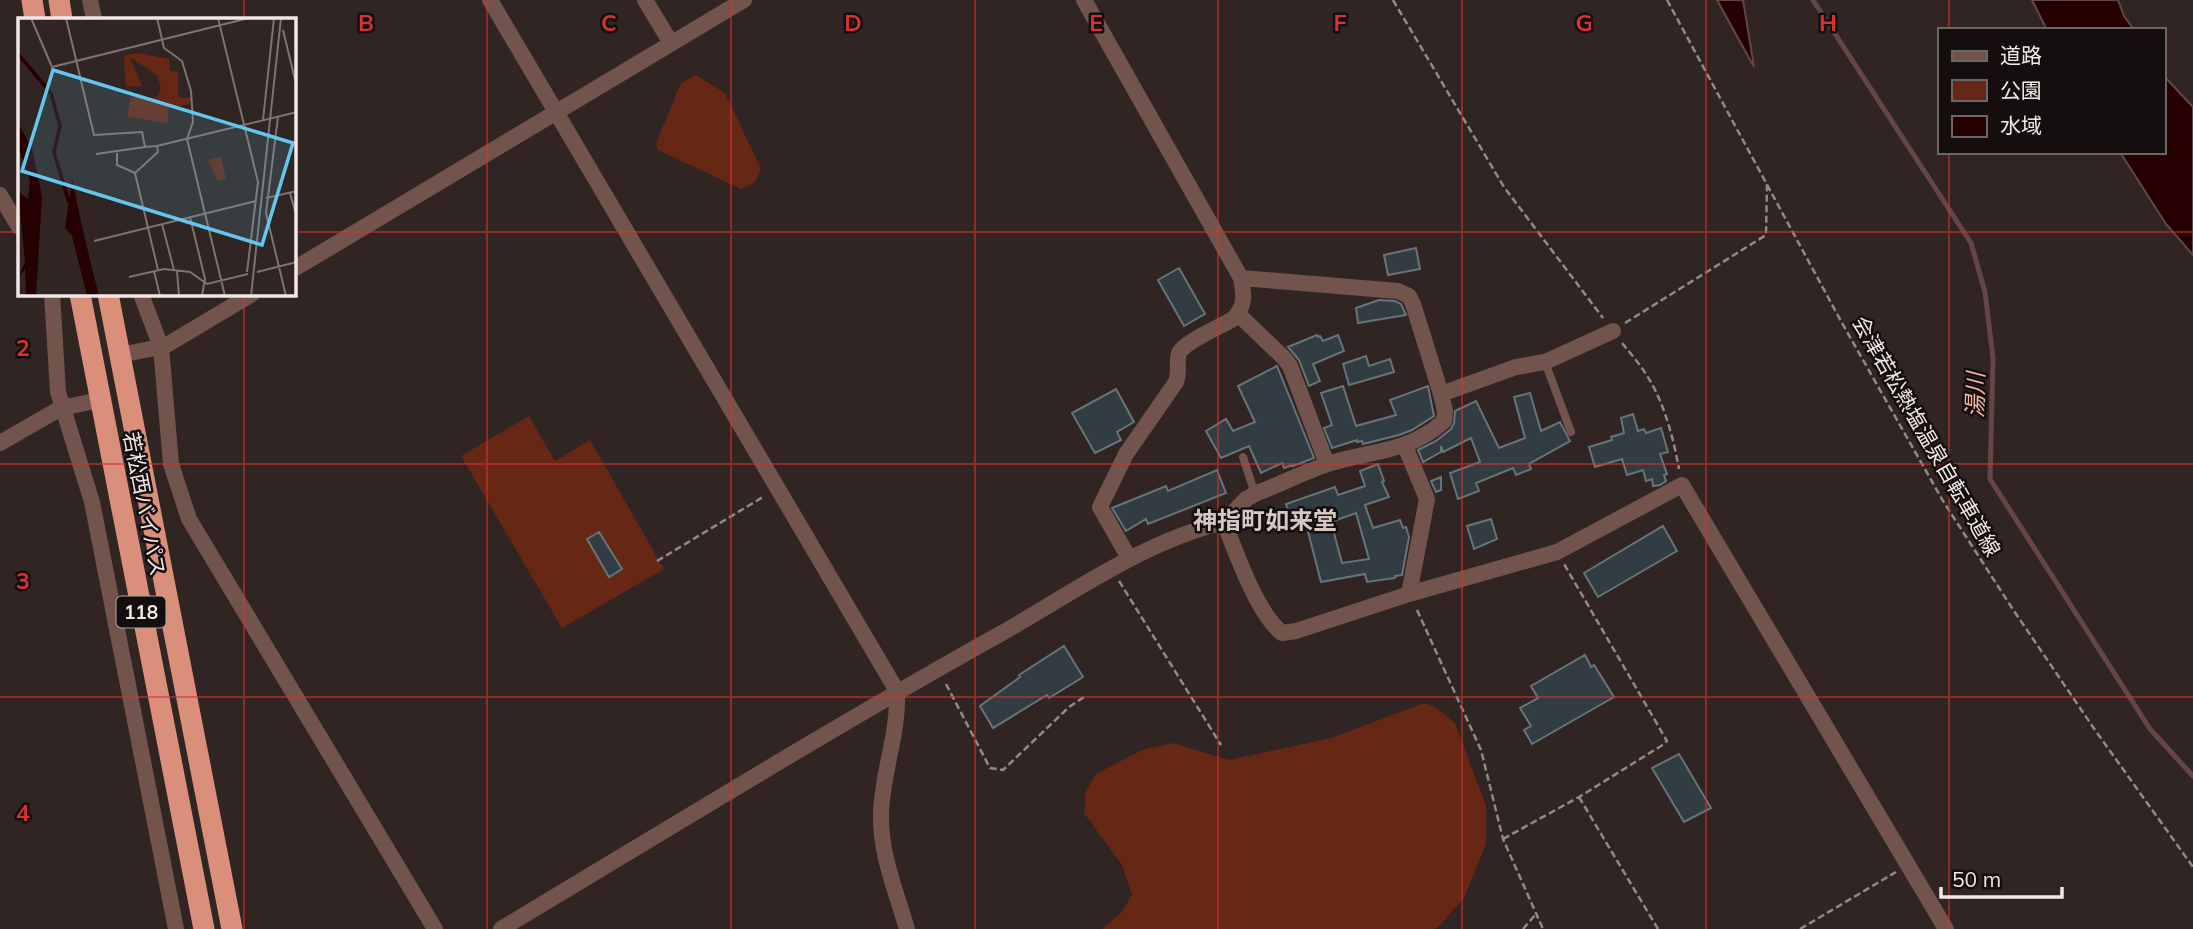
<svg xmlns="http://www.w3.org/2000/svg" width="2193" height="929" font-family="Mulish,'Noto Sans JP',sans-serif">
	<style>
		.green { fill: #662715 }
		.water { fill: #260000; stroke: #634645; stroke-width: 2 }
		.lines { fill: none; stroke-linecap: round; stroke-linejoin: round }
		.stream { stroke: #634645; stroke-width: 5 }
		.building { fill: #323d43; stroke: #67747a; stroke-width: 2; fill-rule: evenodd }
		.path { stroke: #938987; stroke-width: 2.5; stroke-dasharray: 7 3.5; stroke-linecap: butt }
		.lane { stroke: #73544c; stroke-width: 8 }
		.street { stroke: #73544c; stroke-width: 16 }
		.highway { stroke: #da8f7b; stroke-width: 21 }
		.grid { fill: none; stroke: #d73232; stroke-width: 2; stroke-opacity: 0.55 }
		.labels { text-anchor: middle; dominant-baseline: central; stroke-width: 5; stroke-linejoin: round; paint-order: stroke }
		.shield { fill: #140f0e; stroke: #aea7a5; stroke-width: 2 }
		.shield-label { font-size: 19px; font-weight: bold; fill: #f0e8e6 }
		.street-label { font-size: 21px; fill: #f0e8e6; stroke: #140f0e }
		.water-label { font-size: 23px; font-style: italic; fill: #f3b5a4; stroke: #140f0e }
		.quarter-label { font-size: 24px; font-weight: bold; fill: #d6c7c3; stroke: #140f0e }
		.inset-river { fill: none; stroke: #260000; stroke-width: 3.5 }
		.inset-road { fill: none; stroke: #7d7370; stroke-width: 2 }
		.view { fill: #64c5ee; fill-opacity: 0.15; stroke: #64c5ee; stroke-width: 3.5 }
		.inset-edge { fill: none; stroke: #f0e8e6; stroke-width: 3.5 }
		.grid-label { font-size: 23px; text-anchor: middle; font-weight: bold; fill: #d73232; stroke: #140f0e; stroke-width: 5; stroke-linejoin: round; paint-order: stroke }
	</style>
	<rect width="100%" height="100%" fill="#302522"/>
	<path class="green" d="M696,75L725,93L761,169L755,182L741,189L658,150L656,143L681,83Z
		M529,416L555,461L590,440L664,569L562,628L461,456Z
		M1424,703L1434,706L1455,723L1486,806V844L1464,898L1438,927L1434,929H1102L1122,912L1132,895L1122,865L1084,813L1086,791L1096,774L1142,750L1173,743L1229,760L1331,738Z"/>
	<path class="water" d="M1717,0H1743L1754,67Z
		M2032,0H2118L2124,16L2134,30H2047Z
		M2163,75L2193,107V255L2166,224L2120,152H2163Z"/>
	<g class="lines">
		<path class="stream" d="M1813,0L1971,243L1985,292L1993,358L1990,479L2150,729L2193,776"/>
	</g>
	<path class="building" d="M1416,248L1420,269L1388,275L1384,255Z
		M1179,268L1205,314L1184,326L1158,280Z
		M1379,300L1395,301L1401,304L1406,315L1358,323L1356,308Z
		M1317,335L1318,337L1320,336L1323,341L1338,335L1344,351L1313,364L1320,381L1309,386L1299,360L1288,347Z
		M1366,356L1369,366L1390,359L1394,372L1349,385L1343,364Z
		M1277,366L1314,458L1293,466V465L1284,468L1282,463L1261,473L1249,446L1221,458L1206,431L1226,419L1233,431L1255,422L1238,386Z
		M1343,386L1356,426L1396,415L1390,400L1428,386L1434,416L1412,430L1399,435L1363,444L1362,441L1357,442V440L1332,448L1324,428L1332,425L1321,393Z
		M1116,389L1134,422L1117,432L1121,440L1095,453L1072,413Z
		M1530,393L1541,431L1560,422L1570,441L1529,464L1531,469L1516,475L1513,468L1476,483L1479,491L1458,499L1450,473L1480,462L1471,438L1443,452L1441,446V452L1423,462L1418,450L1436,441L1451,429L1454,423L1455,411L1476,401L1499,448L1525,438L1514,397Z
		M1633,414L1638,431L1644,429L1646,433L1661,428L1668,452L1660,454L1667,474L1664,475L1666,481L1660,485L1653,486L1652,479L1646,481L1643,470L1627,475L1622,459L1595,467L1589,447L1612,440L1611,437L1624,433L1621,418Z
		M1378,464L1384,481L1382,482L1389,497L1365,505L1373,528L1400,520L1403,528L1406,527L1409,537L1402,575L1395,576V578L1367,582L1365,574L1321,582L1303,512L1290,516L1286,504L1335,487L1338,495L1365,486L1360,471ZM1356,513L1369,559L1342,563L1331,522Z
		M1217,470L1226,493L1148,524L1146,519L1126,531L1112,508L1166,486L1168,491Z
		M1441,477V490L1436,492L1431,481Z
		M1491,519L1497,539L1474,549L1467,526Z
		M1663,526L1677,551L1598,597L1584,573Z
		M599,532L622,569L609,577L587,539Z
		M1064,646L1083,677L1049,698L1047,695L993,728L980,706L1020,677L1019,675Z
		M1585,655L1591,667L1594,665L1614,697L1532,744L1524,730L1531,726L1520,708L1538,698L1531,686Z
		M1679,754L1711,808L1684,822L1652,768Z"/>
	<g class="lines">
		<path class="path" d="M1393,0L1504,187L1603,318
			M1667,0L1842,323L1943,501L2012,608L2095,730L2193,867
			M1625,323L1766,235L1767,184
			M1622,343C1630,353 1639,363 1646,374C1664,402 1673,436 1679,469
			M657,561L763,497
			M1119,581L1221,745
			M1417,610L1481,750L1503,839L1543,929
			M946,684L990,768L1003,770L1069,707L1084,697
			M1579,797L1658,929
			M1503,839L1579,797L1661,746L1667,741L1564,564
			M1523,929L1536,914
			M1800,929L1896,872"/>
		<path class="lane" d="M1545,362L1571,432
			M1243,457L1255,494"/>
		<path class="street" d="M90,0L94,19
			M490,0L897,691C899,733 882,773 881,814C880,854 896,891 907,929
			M645,0L671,43
			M1084,0L1241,278C1244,295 1246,306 1233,319C1222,326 1184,342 1179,353C1176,362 1180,372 1176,382L1126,454L1100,507L1129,558
			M0,195L19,227
			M294,269L744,0
			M1241,278L1398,291L1409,296L1413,304L1441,394
			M52,294L58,392L92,502L176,929
			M141,294L161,347L171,464L189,519L435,929
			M1238,314L1285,359L1290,366L1327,464
			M120,355L165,346L252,294
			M0,443L61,408L100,400
			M1405,446L1427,499L1409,594
			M1224,522L1246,499L1257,493C1281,484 1304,472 1328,464C1370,450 1408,454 1444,421L1445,411L1441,394L1516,367L1545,362L1613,331
			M501,929C668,829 833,727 1002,633C1074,592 1143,542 1224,522C1236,553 1257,613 1282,633L1296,631L1409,594L1557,552L1682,485L1946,929"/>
		<path class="highway" d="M32,0L35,19
			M59,0L62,19
			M80,294L204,929
			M108,294L232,929"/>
	</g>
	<path class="grid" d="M244,0V19M487,0V929M731,0V929M975,0V929M1218,0V929M1462,0V929M1706,0V929M1949,0V30M1949,152V929M0,232H19M294,232H2193M244,294V929M0,464H2193M0,697H2193"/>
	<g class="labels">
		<rect class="shield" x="116.5" y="596.5" width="49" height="31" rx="5"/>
		<g class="shield-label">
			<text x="141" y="612">118</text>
		</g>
		<g class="street-label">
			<text transform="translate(1927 436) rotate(60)">会津若松熱塩温泉自転車道線</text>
			<text transform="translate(145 504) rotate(79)">若松西バイパス</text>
		</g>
		<g class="water-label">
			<text transform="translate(1975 395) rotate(-89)">湯川</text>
		</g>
		<g class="quarter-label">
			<text x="1265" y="520">神指町如来堂</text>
		</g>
	</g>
	<g transform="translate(18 18)">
		<rect width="278" height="278" fill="#302522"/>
		<path d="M119,35L151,41L152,53L160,54V79L173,80L171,86L150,91V105L109,99L113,79L139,80L143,70L139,57L112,39L124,68L108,69L106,38ZM203,139L208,161L200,163L190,142Z" fill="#662715"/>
		<path d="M0,105L14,130L24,179L18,278H8L7,251L0,261L7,244L0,173L10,181L12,162L0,129ZM54,161L66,217L81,278H69L54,218L47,210Z" fill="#260000"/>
		<path class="inset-river" d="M0,36L33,75L42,108L36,134L51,185"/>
		<path class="inset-road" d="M13,0L34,49L231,0M48,0L76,117L124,114L127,129L139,128L279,94M139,0L146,30L164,43L173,73L175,104L169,121L207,278M200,0L240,164L229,254M265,12L279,70M260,99L248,195L268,278M245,102L256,0M139,128L140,134L117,155L140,252M99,135V147L117,155M78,136L127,129M272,175L279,200M248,180L279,173M172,199L187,261L184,278M144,206L156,252M76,223L238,183M136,253L142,278M159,253L161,278M239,254L279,244M111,259L146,251L172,254L189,266L230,256M233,278L263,0"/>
		<path class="view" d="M35,52L275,125L244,227L4,153Z"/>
		<rect width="278" height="278" class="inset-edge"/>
	</g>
	<g class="grid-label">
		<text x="366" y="31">B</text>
		<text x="609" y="31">C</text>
		<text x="853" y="31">D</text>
		<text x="1096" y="31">E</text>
		<text x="1340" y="31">F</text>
		<text x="1584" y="31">G</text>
		<text x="1828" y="31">H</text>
		<text x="23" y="356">2</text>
		<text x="23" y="589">3</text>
		<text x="23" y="821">4</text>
	</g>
	<rect x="1938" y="28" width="228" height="126" fill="#140f0e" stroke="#6c6664" stroke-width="2"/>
	<rect x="1952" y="51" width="35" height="10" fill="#73544c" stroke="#6c6664" stroke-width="2"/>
	<text x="2000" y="63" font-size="21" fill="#f0e8e6">道路</text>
	<rect x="1952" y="80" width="35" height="21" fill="#662715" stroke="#6c6664" stroke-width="2"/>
	<text x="2000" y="98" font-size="21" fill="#f0e8e6">公園</text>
	<rect x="1952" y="116" width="35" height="21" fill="#260000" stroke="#6c6664" stroke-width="2"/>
	<text x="2000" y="133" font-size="21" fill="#f0e8e6">水域</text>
	<path d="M1941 887v10h121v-10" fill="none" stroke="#f0e8e6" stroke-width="3.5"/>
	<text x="1952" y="887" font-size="21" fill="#f0e8e6" stroke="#140f0e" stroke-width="5" paint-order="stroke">50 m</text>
</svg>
